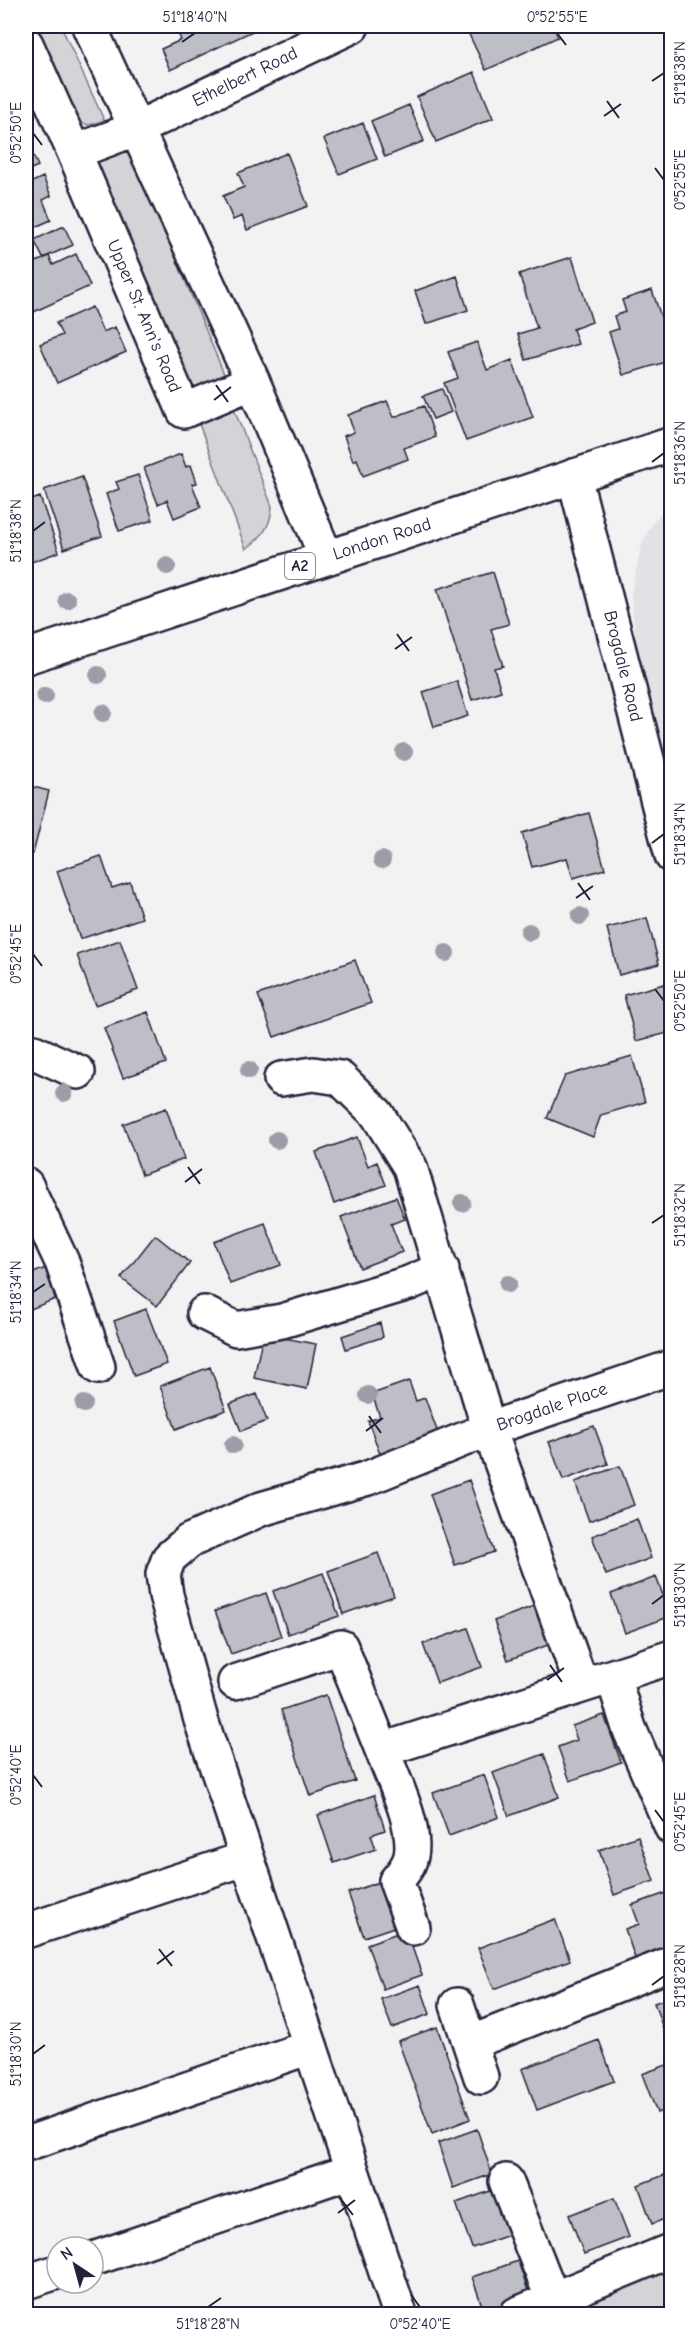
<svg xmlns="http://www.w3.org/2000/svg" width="697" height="2340" font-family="'Comic Neue',sans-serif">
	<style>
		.built { fill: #e2e2e6 }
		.green { fill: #d3d3d8; stroke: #7a7a8a; stroke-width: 1.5 }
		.building { fill: #bebec6; stroke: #22223b; stroke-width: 1.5 }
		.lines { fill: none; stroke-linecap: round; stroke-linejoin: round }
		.minor-casing { stroke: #22223b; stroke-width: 38 }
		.major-casing { stroke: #22223b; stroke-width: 38 }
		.minor { stroke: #fff; stroke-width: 33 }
		.major { stroke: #fff; stroke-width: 33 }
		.tree { fill: #9d9da8 }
		.ticks { fill: none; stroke: #22223b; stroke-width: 2 }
		.labels { text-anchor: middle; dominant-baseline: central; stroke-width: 4.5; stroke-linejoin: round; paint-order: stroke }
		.shield { fill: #fff; stroke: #646476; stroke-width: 1.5 }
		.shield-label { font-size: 16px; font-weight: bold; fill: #22223b }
		.street-label { font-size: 18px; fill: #22223b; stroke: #fff }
		.neatline { fill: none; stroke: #22223b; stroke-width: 2 }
		.ticks-label { font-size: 15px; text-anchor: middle; fill: #22223b }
	</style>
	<rect width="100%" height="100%" fill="#f2f2f3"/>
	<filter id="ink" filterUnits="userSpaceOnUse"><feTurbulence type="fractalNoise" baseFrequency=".0167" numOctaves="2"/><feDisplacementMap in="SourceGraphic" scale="12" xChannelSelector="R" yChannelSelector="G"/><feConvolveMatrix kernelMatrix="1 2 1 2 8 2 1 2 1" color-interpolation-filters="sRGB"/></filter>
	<g filter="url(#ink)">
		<path class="built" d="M671,502V768L638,661L631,594L642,543L654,521Z"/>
		<path class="green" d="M26,26H61L104,120L90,125L72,122L26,32Z
			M128,143L229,386L190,397L94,160Z
			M234,409L272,506C271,527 262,537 246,549L199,424Z
			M671,2250V2314H517Z"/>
		<path class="building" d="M175,26H258L259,28L170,70L161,49L181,40Z
			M465,26H553L558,37L486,70Z
			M474,72L493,118L436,142L417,97Z
			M409,105L424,141L385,157L371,121Z
			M363,123L377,159L339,174L324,139Z
			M32,153L38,166L26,171V156Z
			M287,153L308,206L247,230L242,216L233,220L223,196L244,187L238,173Z
			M43,177L51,196L43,200L51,220L26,231V185Z
			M64,226L73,245L43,258L34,240Z
			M76,254L90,286L27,315L26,289L29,288L26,281V267L49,256L53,265Z
			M572,257L592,322L573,329L578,344L526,360L518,334L537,328L519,274Z
			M457,276L468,310L426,324L415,291Z
			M652,290L662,320L672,318V360L623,375L609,332L618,329L614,316L626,312L622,300Z
			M92,307L103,332L115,327L126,352L57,383L40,344L62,335L56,323Z
			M477,342L487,370L512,360L533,417L466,441L444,383L458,378L448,352Z
			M442,389L451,412L433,419L423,396Z
			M387,401L394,417L424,406L435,437L404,448L408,459L363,476L357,459L353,461L344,436L354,432L348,415Z
			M181,454L186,467L191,465L197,483L192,484L201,507L174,518L167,500L158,504L144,468Z
			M138,475L153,520L119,531L106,494L119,489L116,482Z
			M82,477L102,536L64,549L44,490Z
			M40,497L59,552L26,564V502Z
			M493,572L509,624L491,629L503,666L494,668L501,691L472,700L437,589Z
			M457,681L468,716L434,727L423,692Z
			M26,785L49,791L33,854L26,853Z
			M589,813L605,869L573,878L567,858L532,867L522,833Z
			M101,856L112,888L130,882L142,918L80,939L57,871Z
			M647,918L659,964L619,975L607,928Z
			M120,940L138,990L95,1005L77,955Z
			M355,960L371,1003L274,1037L258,995Z
			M664,984L672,1013V1032L636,1041L624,995Z
			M148,1012L166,1063L123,1078L104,1028Z
			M632,1056L645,1102L601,1115L593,1137L547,1118L565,1076Z
			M166,1108L184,1159L142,1175L123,1124Z
			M672,1129V1153L666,1130Z
			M357,1137L368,1166L377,1162L386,1185L334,1204L316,1152Z
			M396,1197L405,1219L391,1224L402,1252L360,1268L341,1217Z
			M265,1223L281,1265L230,1284L214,1242Z
			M155,1235L190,1263L157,1306L121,1278Z
			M53,1265L65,1295L26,1311V1276Z
			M146,1309L167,1364L134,1376L114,1321Z
			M380,1323L383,1337L346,1349L342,1336Z
			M263,1334L316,1344L307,1389L254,1378Z
			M210,1367L226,1410L176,1429L160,1386Z
			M409,1381L416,1401L425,1398L438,1433L380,1454L368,1421L380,1417L372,1394Z
			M257,1394L267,1421L241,1431L230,1404Z
			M594,1426L608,1464L563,1480L549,1442Z
			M620,1466L634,1505L589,1521L575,1482Z
			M469,1480L494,1552L455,1565L430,1494Z
			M637,1519L651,1558L606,1575L592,1536Z
			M378,1553L394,1596L343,1614L328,1571Z
			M323,1573L339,1616L288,1634L273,1591Z
			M656,1577L671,1616L625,1633L611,1594Z
			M266,1593L281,1636L231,1654L215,1611Z
			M539,1604L553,1643L508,1660L494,1621Z
			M468,1628L482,1667L437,1683L423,1644Z
			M672,1691V1718L663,1694Z
			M326,1695L355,1781L310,1796L281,1710Z
			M604,1715L621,1762L570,1781L558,1747L577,1740L572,1726Z
			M544,1754L559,1797L509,1816L493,1773Z
			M484,1775L499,1817L449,1836L433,1793Z
			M374,1795L385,1830L371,1835L376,1849L334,1863L318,1815Z
			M638,1836L654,1881L614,1895L599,1850Z
			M387,1879L403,1924L364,1937L348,1893Z
			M666,1893L672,1909V1949L636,1961L625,1929L639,1924L632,1905Z
			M555,1919L570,1960L494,1989L478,1948Z
			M406,1930L422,1975L383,1989L367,1944Z
			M420,1985L430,2014L392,2028L381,1999Z
			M672,1997V2048H670L654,2003Z
			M437,2027L470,2119L432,2134L398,2041Z
			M599,2040L614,2081L537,2110L522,2069Z
			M672,2063V2107L657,2113L642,2074Z
			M477,2129L492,2174L453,2188L438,2143Z
			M672,2172V2216L652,2224L638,2185Z
			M496,2189L512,2234L472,2248L456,2203Z
			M614,2198L629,2237L584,2254L569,2215Z
			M518,2261L531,2300L485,2314L472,2277Z"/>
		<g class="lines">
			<defs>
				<path id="minor" d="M89,26L253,382L326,557
					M26,44L74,152L184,411L253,382
					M74,152L138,128L352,26
					M574,476L672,856
					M34,1052L78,1072
					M281,1079L313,1074L340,1078L377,1114L410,1167L489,1429L672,1367
					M26,1185L62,1262L98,1367
					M204,1313L236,1329L282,1321L409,1283L442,1269
					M613,1677L629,1728L672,1828
					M235,1682L341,1647L382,1750L672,1657
					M382,1750C393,1779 417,1826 411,1856C409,1866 403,1873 396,1881L413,1928
					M26,1931L247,1858
					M457,2005L481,2077
					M470,2043L672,1963
					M26,2144L310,2047
					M506,2181L553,2300
					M93,2259L352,2171
					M26,2282L57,2272
					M400,2314L201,1720L166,1595L163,1574L169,1558L189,1541L261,1509L368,1478L489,1429L582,1686
					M517,2314L672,2250"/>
				<path id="major" d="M26,657L672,444"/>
			</defs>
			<use href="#minor" class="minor-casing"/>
			<use href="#major" class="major-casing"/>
			<use href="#minor" class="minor"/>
			<use href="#major" class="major"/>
		</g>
		<g class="tree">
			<circle cx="167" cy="566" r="9"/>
			<circle cx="67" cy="600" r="9"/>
			<circle cx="98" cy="675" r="9"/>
			<circle cx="45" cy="696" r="9"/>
			<circle cx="103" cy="713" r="9"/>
			<circle cx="404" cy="752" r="9"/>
			<circle cx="382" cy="860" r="9"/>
			<circle cx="580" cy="916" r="9"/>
			<circle cx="529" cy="932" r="9"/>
			<circle cx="446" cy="953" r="9"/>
			<circle cx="249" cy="1070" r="9"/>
			<circle cx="64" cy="1093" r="9"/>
			<circle cx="277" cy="1140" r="9"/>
			<circle cx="462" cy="1203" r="9"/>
			<circle cx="508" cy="1284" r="9"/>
			<circle cx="368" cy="1395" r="9"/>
			<circle cx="84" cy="1404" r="9"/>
			<circle cx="233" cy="1445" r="9"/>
		</g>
	</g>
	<path class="ticks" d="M557,33L566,45M182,42L195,33M652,81L664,73M607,101L619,118M604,116L621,104M33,133L42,145M655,168L664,180M216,385L228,402M214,400L231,387M652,462L664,453M33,531L45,522M397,634L409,651M395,649L412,637M652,843L664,834M578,883L590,900M576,898L593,886M33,954L42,966M655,989L664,1001M188,1167L200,1184M185,1182L202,1169M652,1223L664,1215M33,1292L45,1284M369,1416L381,1433M366,1431L383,1418M652,1604L664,1595M550,1665L562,1682M547,1680L564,1668M33,1775L42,1787M655,1810L664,1822M159,1949L172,1966M157,1964L174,1951M652,1985L664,1976M33,2054L45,2045M340,2198L353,2215M338,2213L355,2200M411,2295L420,2307M208,2307L221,2298"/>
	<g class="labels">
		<rect class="shield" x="285" y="553" width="30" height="26" rx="4.5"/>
		<g class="shield-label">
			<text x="300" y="566">A2</text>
		</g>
		<g class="street-label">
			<text transform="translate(245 77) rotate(-26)">Ethelbert Road</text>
			<text transform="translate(144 316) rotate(67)">Upper St. Ann's Road</text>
			<text transform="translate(382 539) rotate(-18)">London Road</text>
			<text transform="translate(623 666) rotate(76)">Brogdale Road</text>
			<text transform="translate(552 1407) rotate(-19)">Brogdale Place</text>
		</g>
	</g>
	<rect width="697" height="2340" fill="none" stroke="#fff" stroke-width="66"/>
	<g transform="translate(75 2265) rotate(324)"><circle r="28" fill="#ffffff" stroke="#a7a7b1" stroke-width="1.5"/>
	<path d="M0-4.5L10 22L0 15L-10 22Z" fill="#22223b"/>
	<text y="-9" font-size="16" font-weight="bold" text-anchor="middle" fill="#22223b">N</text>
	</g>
	<rect x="33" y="33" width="631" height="2274" class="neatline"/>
	<g class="ticks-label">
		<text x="195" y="22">51°18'40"N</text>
		<text x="557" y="22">0°52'55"E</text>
		<text transform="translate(680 73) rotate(-90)" y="5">51°18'38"N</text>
		<text transform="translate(16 133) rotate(-90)" y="5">0°52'50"E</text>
		<text transform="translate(680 180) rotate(-90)" y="5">0°52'55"E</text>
		<text transform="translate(680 453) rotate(-90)" y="5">51°18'36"N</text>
		<text transform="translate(16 531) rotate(-90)" y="5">51°18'38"N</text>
		<text transform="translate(680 834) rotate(-90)" y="5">51°18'34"N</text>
		<text transform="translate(16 954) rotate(-90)" y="5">0°52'45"E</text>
		<text transform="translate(680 1001) rotate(-90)" y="5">0°52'50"E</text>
		<text transform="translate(680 1215) rotate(-90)" y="5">51°18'32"N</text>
		<text transform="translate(16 1292) rotate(-90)" y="5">51°18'34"N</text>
		<text transform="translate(680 1595) rotate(-90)" y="5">51°18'30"N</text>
		<text transform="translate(16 1775) rotate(-90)" y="5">0°52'40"E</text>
		<text transform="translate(680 1822) rotate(-90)" y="5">0°52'45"E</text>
		<text transform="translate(680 1976) rotate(-90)" y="5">51°18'28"N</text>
		<text transform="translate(16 2054) rotate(-90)" y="5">51°18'30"N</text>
		<text x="208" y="2329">51°18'28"N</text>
		<text x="420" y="2329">0°52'40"E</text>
	</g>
</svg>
